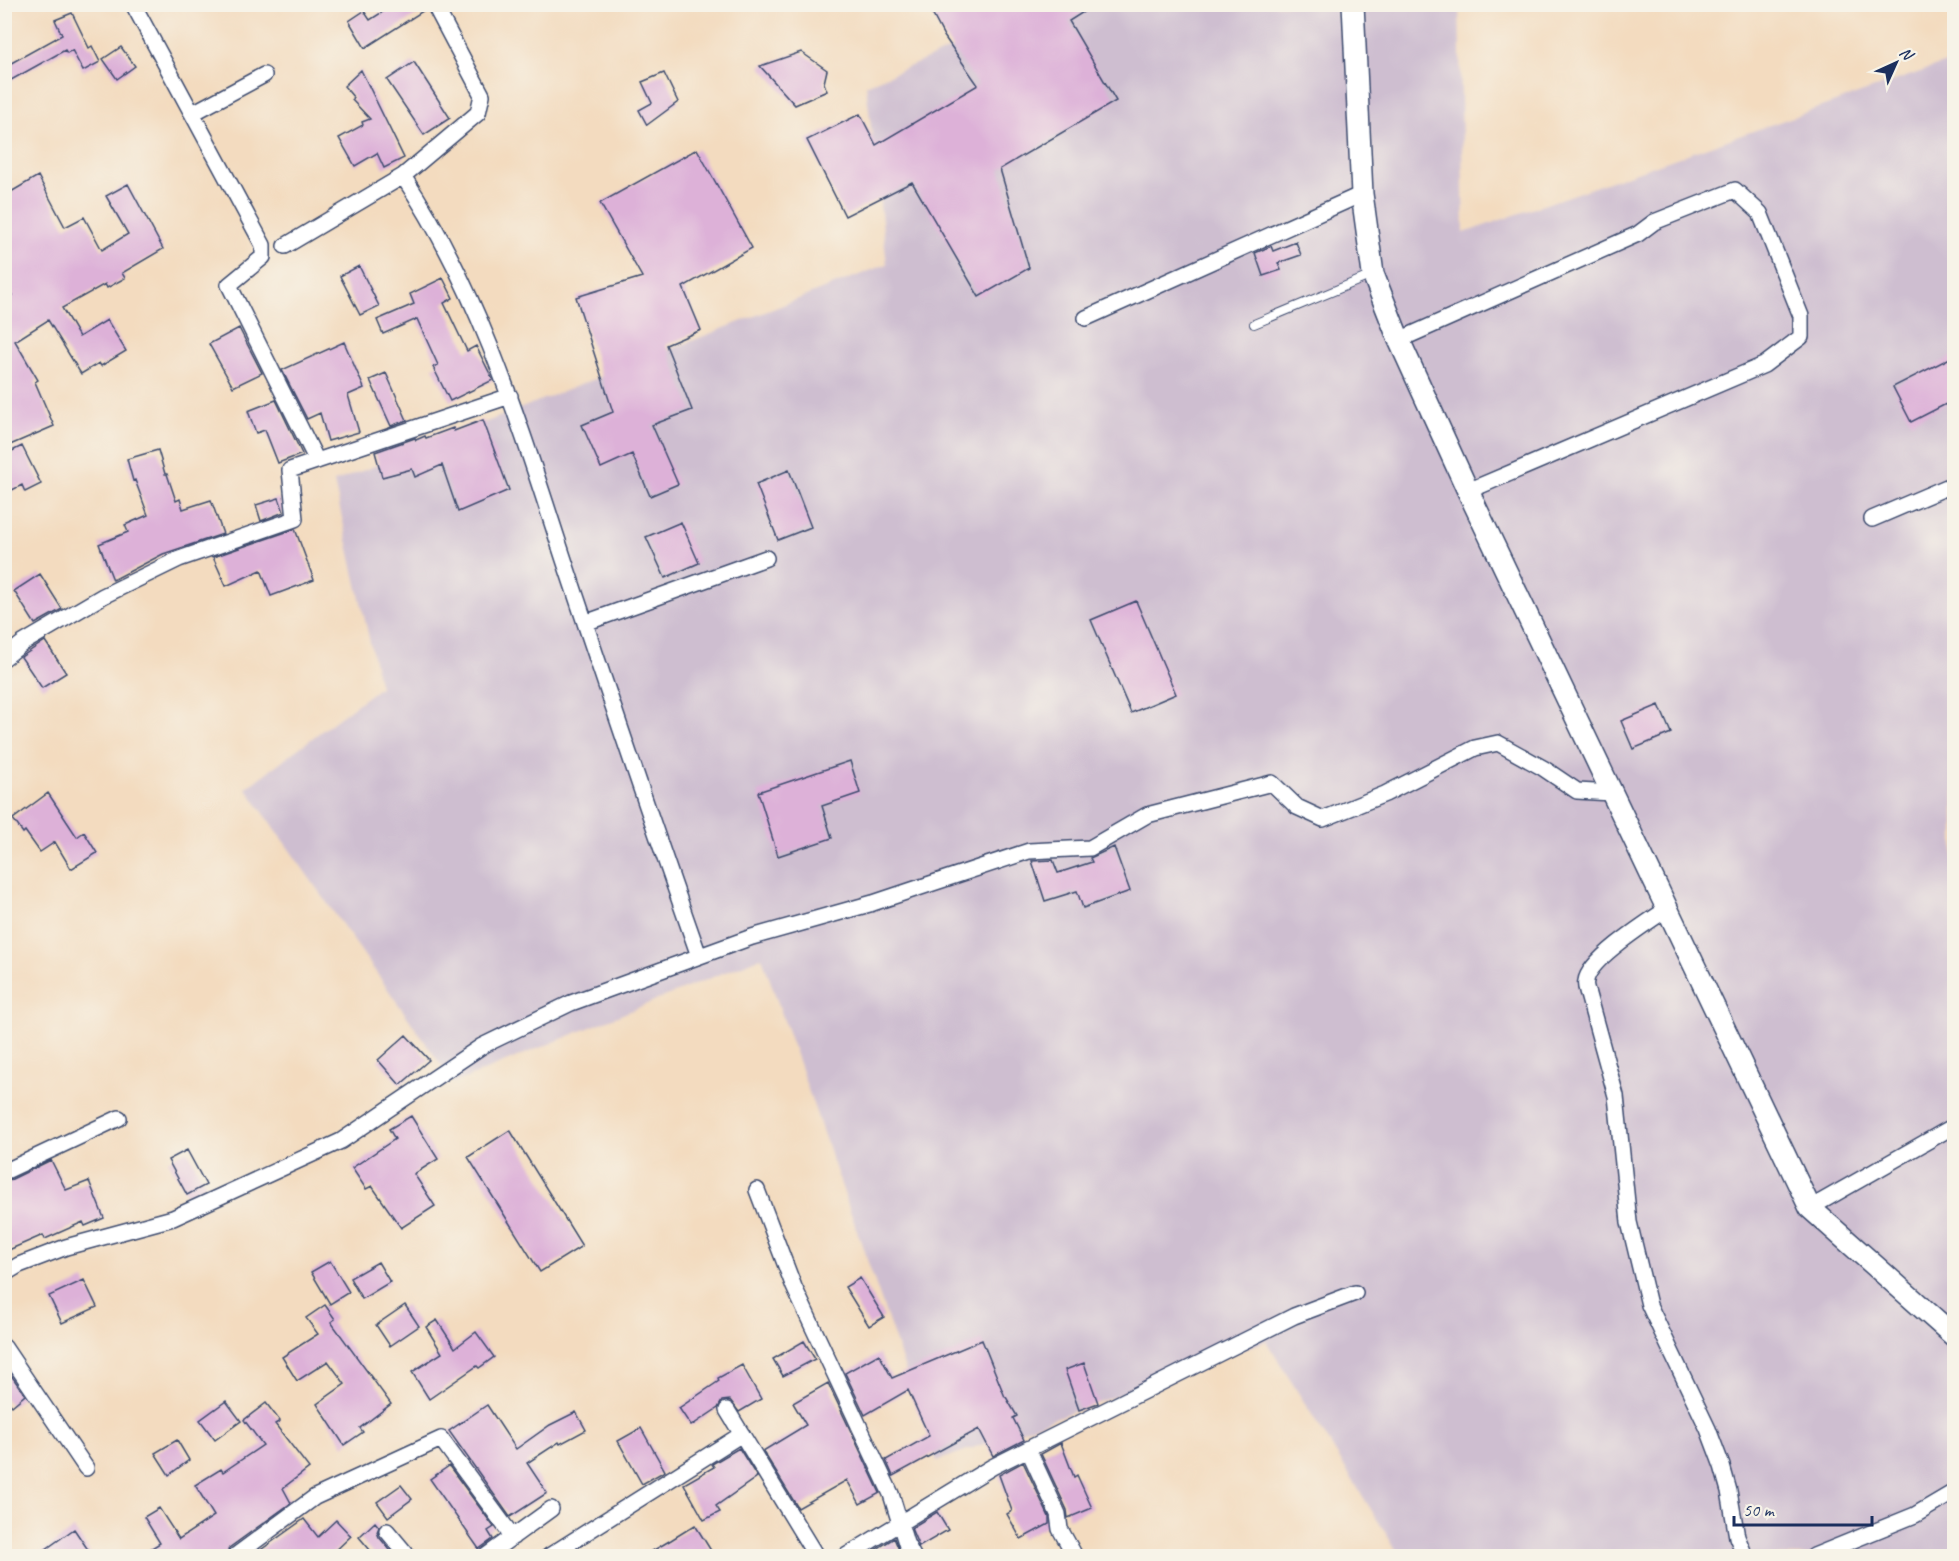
<svg xmlns="http://www.w3.org/2000/svg" width="1959" height="1561" font-family="Caveat,sans-serif">
	<style>
		.industrial { fill: #cebed0 }
		.building { fill: #ddb1d8 }
		.lines { fill: none; stroke-linecap: round; stroke-linejoin: round }
		.lane-casing { stroke: #3b496d; stroke-width: 10 }
		.street-casing { stroke: #3b496d; stroke-width: 18 }
		.secondary-casing { stroke: #3b496d; stroke-width: 24 }
		.lane { stroke: #fff; stroke-width: 8 }
		.street { stroke: #fff; stroke-width: 15 }
		.secondary { stroke: #fff; stroke-width: 21 }
	</style>
	<rect width="100%" height="100%" fill="#f7f3e8"/>
	<filter id="ink" filterUnits="userSpaceOnUse"><feTurbulence type="fractalNoise" baseFrequency=".0167" numOctaves="2"/><feDisplacementMap in="SourceGraphic" scale="12" xChannelSelector="R" yChannelSelector="G"/><feConvolveMatrix kernelMatrix="1 2 1 2 8 2 1 2 1" color-interpolation-filters="sRGB"/></filter>
	<filter id="wash" filterUnits="userSpaceOnUse"><feTurbulence type="fractalNoise" baseFrequency=".008" numOctaves="4" result="noise"/><feDisplacementMap in="SourceGraphic" scale="24" xChannelSelector="R" yChannelSelector="G"/><feGaussianBlur stdDeviation="1.35" result="paint"/><feColorMatrix in="noise" values="0 0 0 0 0 0 0 0 0 0 0 0 0 0 0 0 0 1.4 0 .05"/><feComposite in="paint" operator="in"/></filter>
	<g filter="url(#wash)">
		<rect width="100%" height="100%" fill="#f3dbbf"/>
		<path class="industrial" d="M1054,5H1459L1464,233L1954,60V1556H1841L1840,1554L1831,1556H1400L1266,1341L937,1461L762,957L454,1083L246,788L380,687L334,482L887,264L866,85Z"/>
		<g id="blocks">
			<path class="building" d="M395,4H424L426,9L365,48L349,21L364,11L370,20Z
				M927,4H1096L1069,21L1116,101L1000,169L1029,268L979,297L912,182L845,216L807,140L860,114L876,145L978,85L944,36Z
				M72,13L89,48L92,46L100,62L83,71L72,50L67,53L65,50L4,84V67L62,35L55,20Z
				M121,47L135,66L117,79L103,59Z
				M801,52L827,70L824,83L827,91L795,105L760,66Z
				M414,62L450,118L424,135L387,80Z
				M361,70L404,158L384,168L377,153L355,166L339,138L363,125L362,122L370,119L352,100L354,98L344,86Z
				M664,73L678,102L647,125L639,110L652,103L642,82Z
				M697,149L752,248L683,287L701,330L666,345L692,410L652,425L678,484L650,496L632,454L601,468L582,425L613,412L576,297L642,277L600,203Z
				M38,176L65,227L84,217L102,250L128,234L106,196L128,184L163,249L122,273L125,278L107,288L105,284L62,308L79,337L107,320L126,351L101,366L99,363L81,374L48,320L15,341L38,380L35,382L54,426L10,445L4,435V300L12,295L4,282V196Z
				M1296,242L1301,255L1278,263L1281,270L1263,276L1255,253L1271,246L1273,251Z
				M359,266L379,306L360,315L340,276Z
				M443,278L453,298L444,303L467,351L476,346L493,380L450,401L433,367L438,365L417,319L383,334L377,320L414,304L410,294Z
				M239,328L262,373L233,387L209,344Z
				M344,342L364,388L348,395L359,432L328,441L320,413L307,419L282,370Z
				M1954,356V400L1911,422L1893,387Z
				M386,373L407,420L391,426L370,380Z
				M276,400L302,454L278,463L265,430L256,433L248,411Z
				M483,420L509,490L458,512L442,465L415,477L412,469L382,477L375,452L415,438L416,440L425,436L426,438L453,428L454,431Z
				M22,446L41,484L25,492L22,485L4,494V455Z
				M158,450L165,474H167L176,501L180,499L183,509L211,500L223,534L163,554L113,580L99,544L128,532L125,525L148,515L135,480L133,481L127,459Z
				M789,470L811,527L778,540L756,484Z
				M279,498L284,512L261,521L256,505Z
				M681,522L699,563L665,578L646,537Z
				M295,529L314,580L271,596L261,570L226,586L213,557Z
				M40,574L62,609L35,624L14,591Z
				M1136,601L1176,694L1131,713L1091,620Z
				M45,641L66,673L42,688L21,657Z
				M1659,705L1671,733L1633,749L1621,721Z
				M850,761L860,793L822,806L832,838L778,856L758,792Z
				M48,793L77,837L84,832L97,853L71,869L55,842L40,852L25,831L23,833L13,819Z
				M1114,847L1130,891L1083,908L1077,891L1045,901L1032,861L1053,860L1058,873L1092,862L1090,858Z
				M406,1035L429,1060L400,1085L378,1060Z
				M411,1116L438,1159L414,1174L435,1206L401,1228L372,1186L366,1189L352,1168L395,1139L389,1129Z
				M510,1130L582,1246L540,1272L468,1157Z
				M187,1150L206,1185L187,1195L168,1160Z
				M51,1160L66,1190L89,1181L104,1218L85,1226L83,1222L45,1239L43,1235L4,1252V1183Z
				M330,1261L349,1292L330,1304L311,1272Z
				M378,1262L390,1282L362,1299L350,1278Z
				M860,1278L884,1317L869,1326L845,1287Z
				M84,1280L97,1307L62,1323L49,1296Z
				M325,1305L335,1319L331,1322L391,1404L360,1428L363,1432L344,1445L317,1404L345,1384L328,1361L297,1381L282,1357L318,1334L306,1318Z
				M405,1305L419,1326L390,1346L376,1325Z
				M437,1320L455,1348L476,1332L494,1357L479,1368L477,1366L429,1399L412,1372L442,1353L426,1327Z
				M982,1340L1005,1397H1006L1017,1416L1013,1418L1024,1440L993,1456L979,1429L893,1476L886,1460L929,1436L908,1390L865,1415L845,1373L879,1354L892,1378Z
				M804,1341L815,1359L783,1376L773,1359Z
				M1084,1363L1098,1403L1079,1410L1065,1370Z
				M4,1365L25,1395L12,1406L4,1397Z
				M742,1365L761,1399L739,1412L730,1400L722,1401L718,1408L691,1426L679,1408L719,1381L718,1378Z
				M828,1383L880,1493L860,1504L847,1480L798,1508L763,1451L806,1425L793,1403Z
				M226,1401L241,1421L215,1440L200,1420Z
				M266,1403L280,1421L275,1424L309,1468L283,1488L291,1503L229,1548L225,1557H137L160,1543L144,1517L159,1508L179,1539L214,1516L195,1485L221,1469L223,1472L263,1445L244,1420Z
				M487,1405L516,1449L550,1425L576,1412L586,1430L560,1444L559,1442L527,1463L547,1493L510,1517L449,1431Z
				M641,1428L665,1471L642,1484L618,1441Z
				M177,1440L189,1460L169,1475L155,1453Z
				M1061,1443L1074,1477L1077,1475L1092,1508L1068,1518L1067,1510L1041,1454Z
				M739,1448L757,1477L716,1506L720,1512L704,1520L684,1484L714,1467L712,1464Z
				M1023,1462L1049,1517V1524L1021,1539L1007,1514L1012,1511L999,1475Z
				M449,1466L494,1527L488,1531L493,1539L479,1549L430,1479Z
				M401,1485L412,1499L388,1517L377,1502Z
				M937,1512L948,1530L919,1547L911,1528Z
				M304,1519L318,1537L336,1520L351,1536L329,1557H251Z
				M375,1522L379,1527L377,1532L379,1537L396,1557H376L359,1537Z
				M695,1525L715,1557H642L671,1540Z
				M74,1529L93,1557H35Z
				M894,1538L902,1557H864Z"/>
		</g>
	</g>
	<g filter="url(#ink)">
		<use href="#blocks" fill-opacity="0" stroke="#3b496d" stroke-width="1.5"/>
		<g class="lines">
			<defs>
				<path id="lane" d="M1254,324L1372,275"/>
				<path id="street" d="M133,4L263,245V257L229,285L317,461
					M434,4L482,95L478,113L403,176C482,294 523,435 567,569C610,698 654,828 699,956
					M193,113L264,75
					M285,246L403,176
					M1086,318L1362,194
					M1399,340L1638,234L1654,222L1735,190L1760,213L1801,316V337L1764,365L1468,491
					M1872,519L1954,484
					M585,623L766,558
					M4,658L23,643L103,596L179,559L295,519L290,470L510,396
					M1667,909C1649,921 1588,960 1586,981C1585,984 1586,988 1587,991L1616,1096L1629,1222L1649,1305L1708,1429L1722,1466L1729,1491L1737,1537L1745,1556
					M4,1172L119,1118
					M757,1190L794,1287L891,1494L906,1543L913,1556
					M1810,1208L1954,1126
					M4,1274L19,1265L66,1247L173,1218L341,1141L482,1046L571,1003L752,937L873,903L1029,851L1090,848L1147,815L1272,783L1297,807L1323,819L1385,794L1475,748L1498,743L1543,768L1577,791L1612,793
					M4,1347L86,1468
					M727,1410L816,1556
					M1028,1449L1058,1514L1060,1529L1075,1556
					M387,1531L408,1556
					M235,1556L315,1497L441,1439L513,1537
					M486,1556L551,1509
					M549,1556L742,1434
					M846,1556L992,1467L1294,1316L1355,1293
					M1814,1556L1915,1515L1954,1492"/>
				<path id="secondary" d="M1353,4L1362,194L1373,274L1399,340L1468,491L1810,1208L1954,1336"/>
			</defs>
			<use href="#lane" class="lane-casing"/>
			<use href="#street" class="street-casing"/>
			<use href="#secondary" class="secondary-casing"/>
			<use href="#lane" class="lane"/>
			<use href="#street" class="street"/>
			<use href="#secondary" class="secondary"/>
		</g>
	</g>
	<rect width="1959" height="1561" fill="none" stroke="#f7f3e8" stroke-width="24"/>
	<g transform="translate(1896 63) rotate(45)" stroke="#f7f3e8" stroke-width="4.5" paint-order="stroke">
	<path d="M0-4.5L10 22L0 15L-10 22Z" fill="#1b2f5e"/>
	<text y="-9" font-size="16" font-weight="bold" text-anchor="middle" fill="#1b2f5e">N</text>
	</g>
	<path d="M1734 1516v9h138v-9" fill="none" stroke="#1b2f5e" stroke-width="3"/>
	<text x="1743" y="1516" font-size="18" fill="#1b2f5e" stroke="#f7f3e8" stroke-width="4.5" paint-order="stroke">50 m</text>
</svg>
